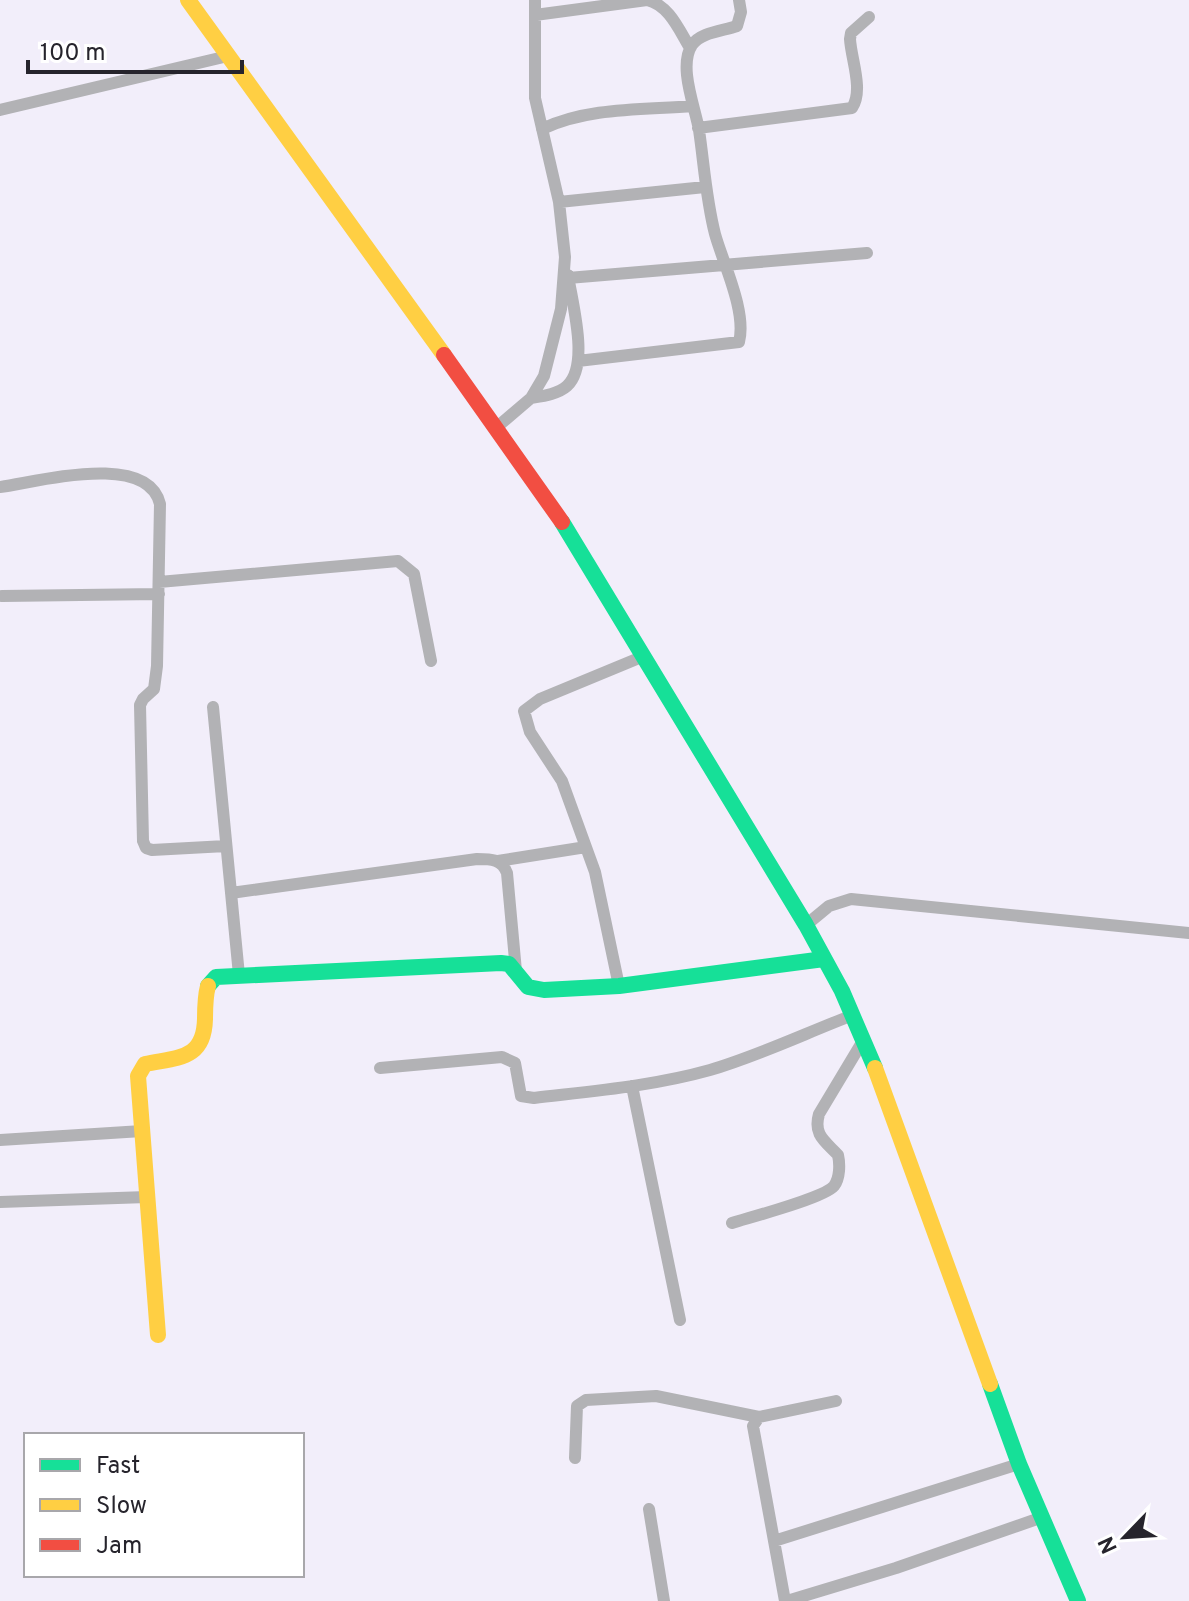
<svg xmlns="http://www.w3.org/2000/svg" width="1189" height="1601" font-family="Overpass,sans-serif">
	<style>
		.lines { fill: none; stroke-linecap: round; stroke-linejoin: round }
		.street { stroke: #b2b2b5; stroke-width: 12 }
		.fast { stroke: #16e098; stroke-width: 16 }
		.slow { stroke: #ffcf43; stroke-width: 16 }
		.jam { stroke: #f24e42; stroke-width: 16 }
	</style>
	<rect width="100%" height="100%" fill="#f2eefa"/>
	<g class="lines">
		<path class="street" d="M535,15L647,0C669,5 679,30 690,48
			M0,110L228,56
			M698,128L852,108C864,90 851,59 850,39L851,33L869,17
			M542,129C588,107 643,110 693,106
			M559,202L705,187
			M568,278L867,253
			M578,361L739,342C747,312 723,263 715,234C706,199 704,164 699,130C695,107 678,66 692,45C701,32 723,31 737,26L741,12L739,0
			M531,398C543,396 558,394 567,386C590,365 572,303 568,275
			M497,427L531,398L544,376L561,309L565,257L559,202L535,98V0
			M0,487C38,482 147,451 160,504L157,666L154,689L143,699L140,705L143,841L146,848L152,850L226,846
			M159,582L398,561L414,574L431,661
			M2,596L159,594
			M213,707L239,975
			M498,861L586,847
			M231,893L477,859C491,859 502,859 507,873L516,971
			M806,925L829,906L851,899L1189,933
			M619,986L595,872L562,781L530,732L524,711L540,699L644,656
			M380,1068L502,1057L515,1063L521,1096L534,1098C593,1091 653,1086 710,1070C758,1056 806,1033 853,1015
			M632,1086L680,1320
			M0,1140L142,1131
			M0,1202L147,1197
			M732,1223C751,1217 824,1198 834,1186C840,1178 840,1164 838,1155C825,1141 813,1135 819,1114L864,1039
			M575,1458L577,1406L586,1400L656,1396L759,1417
			M649,1509L664,1601
			M774,1541L1019,1464
			M785,1601L753,1426L759,1417L836,1401
			M787,1601L896,1568L1040,1518"/>
		<path class="fast" d="M562,522L806,925L842,991L875,1068
			M208,986L216,977L501,963L509,964L528,987L544,990L619,986L824,959
			M990,1384L1019,1464L1078,1601"/>
		<path class="slow" d="M188,0L444,355
			M875,1068L990,1384
			M158,1335L138,1076L145,1064C178,1057 204,1060 205,1019C205,1008 205,997 208,986"/>
		<path class="jam" d="M444,355L562,522"/>
	</g>
	<rect x="24" y="1433" width="280" height="144" fill="#ffffff" stroke="#a8a7ab" stroke-width="2"/>
	<rect x="40" y="1459" width="40" height="12" fill="#16e098" stroke="#a8a7ab" stroke-width="2"/>
	<text x="96" y="1473" font-size="24" fill="#26242c">Fast</text>
	<rect x="40" y="1499" width="40" height="12" fill="#ffcf43" stroke="#a8a7ab" stroke-width="2"/>
	<text x="96" y="1513" font-size="24" fill="#26242c">Slow</text>
	<rect x="40" y="1539" width="40" height="12" fill="#f24e42" stroke="#a8a7ab" stroke-width="2"/>
	<text x="96" y="1553" font-size="24" fill="#26242c">Jam</text>
	<g transform="translate(1125 1537) rotate(245)" stroke="#ffffff" stroke-width="6" paint-order="stroke">
	<path d="M0-6L14 30L0 20L-14 30Z" fill="#26242c"/>
	<text y="-12" font-size="22" font-weight="bold" text-anchor="middle" fill="#26242c">N</text>
	</g>
	<path d="M28 60v12h214v-12" fill="none" stroke="#26242c" stroke-width="4"/>
	<text x="40" y="60" font-size="24" fill="#26242c" stroke="#ffffff" stroke-width="6" paint-order="stroke">100 m</text>
</svg>
